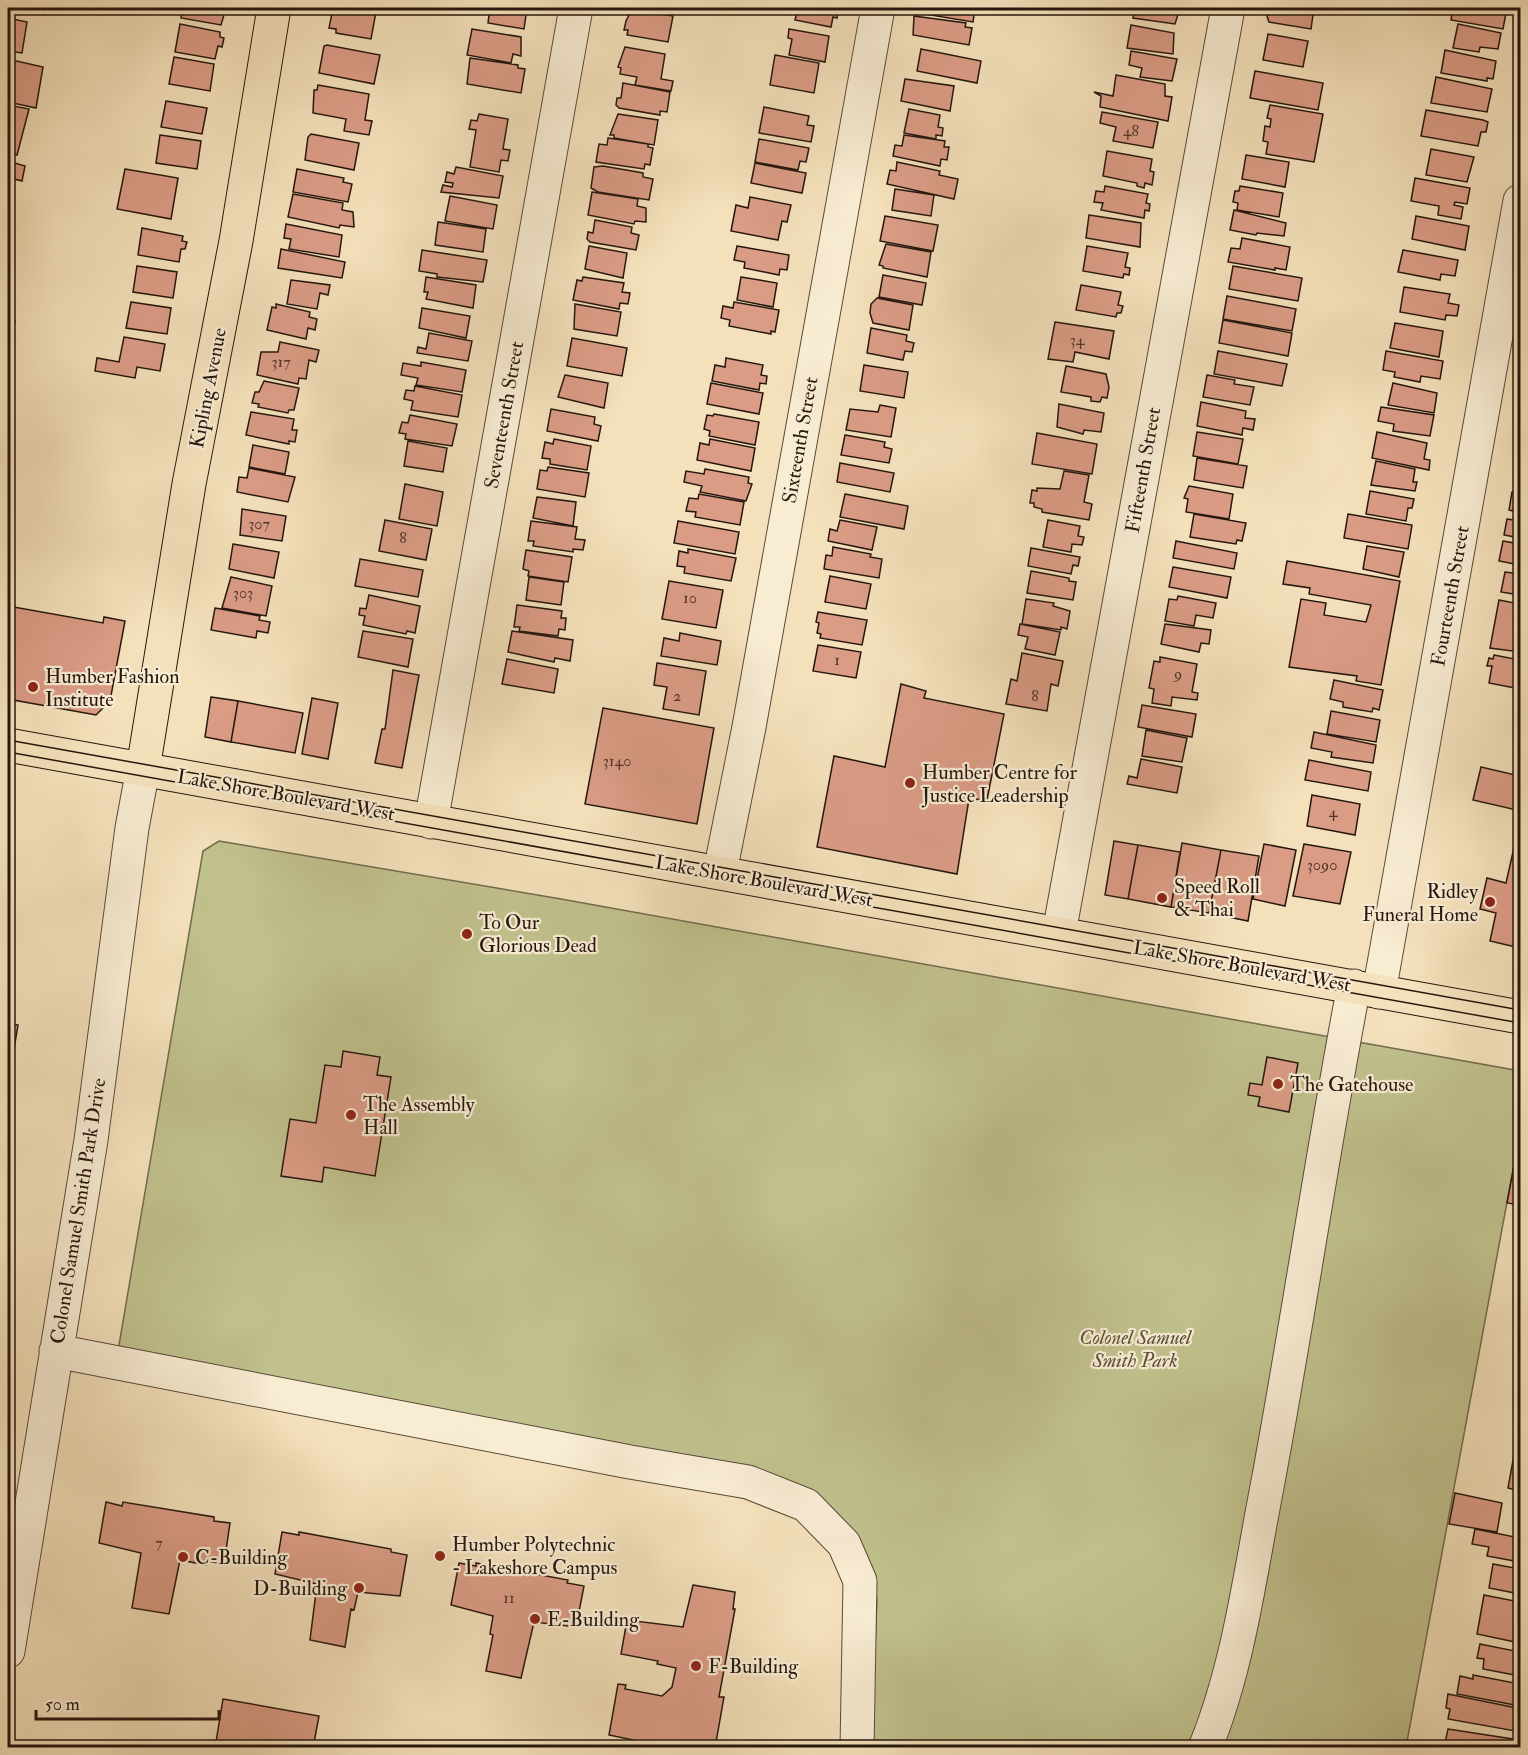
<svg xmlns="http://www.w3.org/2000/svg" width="1528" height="1755" font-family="'IM FELL Double Pica',serif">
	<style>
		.green { fill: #c0c18d; stroke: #726c4e; stroke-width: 1.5 }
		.building { fill: #db9c86; stroke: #25160e; stroke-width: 1.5 }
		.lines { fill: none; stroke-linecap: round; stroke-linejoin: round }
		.minor-casing { stroke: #594939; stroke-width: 35 }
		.major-casing { stroke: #25160e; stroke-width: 35 }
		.minor { stroke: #f8ecd3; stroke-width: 33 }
		.major { stroke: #f4e1bb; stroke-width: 33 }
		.tram { stroke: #25160e; stroke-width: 1.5 }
		.poi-dot { fill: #8f2418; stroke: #f8ecd3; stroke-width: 2 }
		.labels { text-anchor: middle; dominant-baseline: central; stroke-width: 4.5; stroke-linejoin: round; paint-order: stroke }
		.number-label { font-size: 16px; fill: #52382c }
		.street-label { font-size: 20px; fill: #25160e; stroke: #f8ecd3 }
		.poi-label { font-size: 20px; fill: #25160e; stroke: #f8ecd3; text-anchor: start }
		.park-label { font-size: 20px; font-style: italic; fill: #5b523a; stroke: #f8ecd3 }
	</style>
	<rect width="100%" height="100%" fill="#f4e1bb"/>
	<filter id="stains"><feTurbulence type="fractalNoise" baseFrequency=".00333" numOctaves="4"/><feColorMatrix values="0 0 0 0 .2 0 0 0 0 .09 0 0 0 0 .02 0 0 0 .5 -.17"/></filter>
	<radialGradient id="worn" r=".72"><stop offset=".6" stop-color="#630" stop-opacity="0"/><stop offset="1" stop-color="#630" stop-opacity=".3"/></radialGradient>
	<path class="green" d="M219,841L561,899L1520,1071V1132L1406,1747H871L877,1600L873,1577L841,1521L118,1351L203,851Z"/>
	<path class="building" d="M8,8H46L44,15Z
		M182,8H226L221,25L181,18Z
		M333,8L376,12L371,39L336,33V29L329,28Z
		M490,8H527L524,29L488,23Z
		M798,8H834V10L838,11L837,18L833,17L831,27L795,20Z
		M919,8H975L973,22L918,13Z
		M1135,8H1180L1175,24L1133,18Z
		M1272,8H1314L1311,29L1269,22L1267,16Z
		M1453,8H1480L1506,13L1503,29L1451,20Z
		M632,9L673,16L668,42L627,35L628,30H624L626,21Z
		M914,16L966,23L965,27L972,28L969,45L913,35Z
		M8,18L27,22L22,53L8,51Z
		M180,24L220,32V37L224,38L222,47L218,46L215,59L175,52Z
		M1458,24L1501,33L1498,49L1480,47L1479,52L1453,48Z
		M1131,25L1174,33L1173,54L1127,48Z
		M472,29L521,37V56L513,54L511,63L467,55Z
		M789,29L829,36L825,62L789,55L792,39L788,38Z
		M1268,34L1308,41L1303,67L1263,60Z
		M327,45L380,55L374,84L319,73L324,46Z
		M625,47L665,54L661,79L673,81L671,91L635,85L637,77L620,74L621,68L618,67Z
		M921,49L981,61L977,83L917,71Z
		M1445,50L1496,61L1493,79L1487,78V81L1441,73Z
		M1131,51L1177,59L1172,81L1140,77L1142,68L1129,65Z
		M775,55L819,63L814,93L770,85Z
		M174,57L214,64L210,91L169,84Z
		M470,58L518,65V68L525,69L521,93L467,84Z
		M12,60L43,67L36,108L8,102V61Z
		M1255,71L1323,83L1318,110L1250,98Z
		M1116,75L1165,84V96L1172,97L1168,121L1100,107L1101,96L1094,92L1113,96Z
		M1436,77L1492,89L1487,112L1431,103Z
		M905,79L954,86L950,111L901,101Z
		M623,83L670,92L667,112L660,111V115L619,108L616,105L617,98H621Z
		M318,85L369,94L365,120L372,121L369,135L344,131L346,119L313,113L314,90H317Z
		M166,101L207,108L202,134L161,127Z
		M8,105L29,109L17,155L8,153Z
		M1270,105L1323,114L1314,162L1266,154L1268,142L1263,141L1265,126L1270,127L1271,119L1267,118Z
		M764,107L809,116L807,125L814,126L811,142L759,133Z
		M909,109L940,115L938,127L943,128L942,136L936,135V139L904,133Z
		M1426,110L1483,120L1488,122L1486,132H1481L1478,146L1421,136Z
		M1102,112L1158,122L1153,148L1113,141L1116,127L1100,123Z
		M479,114L508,119L503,149L510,150L508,161L501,160L499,172L470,167L476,130L469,129L471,120L477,121Z
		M618,114L658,120L654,145L614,138V135H610Z
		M311,134L359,143L354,170L305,160L308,137Z
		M160,135L201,141L197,169L156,163Z
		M904,135L945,141L944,147H949L947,160L941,159L940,166L893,156L895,145L902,146Z
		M608,138L648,144V147L653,148L650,165L645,164L644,169L596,162L599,144L607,145Z
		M759,139L809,148L806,162L800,161L798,170L755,162Z
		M1431,149L1474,157L1467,182L1426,175Z
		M1107,151L1152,159L1150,171L1154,172L1152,185L1145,183L1144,188L1137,186V183L1103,176Z
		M1246,155L1289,162L1285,187L1242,179Z
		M8,161L25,166L22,181L14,179L9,198Z
		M897,162L940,171L939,175L958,179L954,199L887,184L890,170L896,171Z
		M755,163L806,173L802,193L751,183Z
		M603,166L643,173V177L653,179L649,200L598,192L591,188L594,167Z
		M456,167L503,176L499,198L441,192L443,185L452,187L453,183L445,182L447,172L454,174Z
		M125,169L178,178L171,219L117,209Z
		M297,169L344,178L343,182L352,184L348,202L293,192Z
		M1415,178L1470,188L1467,204L1455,202L1454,205L1463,207L1461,219L1438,215L1439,206L1411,201Z
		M1105,186L1148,194L1146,203L1150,204L1149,211L1145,210L1144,218L1101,210L1103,203L1094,202L1096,191L1104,192Z
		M1240,186L1283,193L1279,217L1237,210L1238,203L1233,202L1235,191H1239Z
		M895,189L934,195L931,216L892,210Z
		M592,192L638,199L637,206L646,208V222L635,221L634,224L588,215Z
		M293,194L343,203L342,210L353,212L354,227L340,225L339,228L288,217Z
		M450,196L497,205L493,229L445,221Z
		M750,197L791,205L787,222L782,221L778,240L731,231L736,205L748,208Z
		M1234,210L1286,223L1284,236L1257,233L1256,235L1230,230Z
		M1089,215L1141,223L1140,247L1086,238Z
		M885,216L938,225L933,251L880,241Z
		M1416,216L1469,226L1465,250L1412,239Z
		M595,220L632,227L631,233L639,235L636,250L590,242L587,239L588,232L593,233Z
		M438,222L486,229L483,252L435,245Z
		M286,224L342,235L339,257L289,249L291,239L284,238Z
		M142,228L183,236L182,241L187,242L185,249H181L179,262L138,255Z
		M1242,238L1290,247L1286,270L1275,268V270L1228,262L1231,248L1240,249Z
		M886,244L931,252L927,277L883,268V266L879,265Z
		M589,246L627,253L623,278L585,269Z
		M737,246L789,255L787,270L780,269L779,275L744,268L745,262L734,260Z
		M1087,246L1128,253L1125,267L1130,268L1129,275L1124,274L1123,278L1083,271Z
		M281,249L345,262L342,278L278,268Z
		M422,250L487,260L483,282L437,277V274L419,271Z
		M1403,250L1458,260L1455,276L1441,274L1440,280L1398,272Z
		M137,266L177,272L173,298L133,292Z
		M1233,266L1302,278L1298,301L1229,289Z
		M883,275L926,283L922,305L879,297Z
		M426,277L476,285L473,308L426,299L428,292H424Z
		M583,277L624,283L622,292L630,293L628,304L620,303L619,309L573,300L577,280L582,281Z
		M741,277L777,283L773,307L737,300Z
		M291,280L330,285L328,295L320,293L317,309L287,304Z
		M1081,285L1121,292L1118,305L1123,306L1121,313H1117L1116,317L1076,310Z
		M1404,287L1450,294L1448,303L1459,305L1457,316L1446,315L1445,320L1400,312Z
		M1227,296L1296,309L1292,331L1223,319Z
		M877,298L913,305L909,330L873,323L870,313L871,304Z
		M131,302L171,308L167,334L126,328Z
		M734,302L779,310L775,332L771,331V334L729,326L730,320L721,318L723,306L733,308Z
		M276,304L310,312L309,317L317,319L315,330L308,328L306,339L267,330L272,307L276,308Z
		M575,304L621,312L617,336L574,329Z
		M422,308L470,316L466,338L419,328Z
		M8,310L13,311L11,320L15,321L13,330L9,329L8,335Z
		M1223,320L1292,333L1288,356L1219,343Z
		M1055,322L1114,331L1109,359L1075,352L1073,362L1048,359Z
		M1395,323L1443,331L1439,357L1390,348Z
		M871,328L907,335L906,341L914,343L912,352L905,351L903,360L867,353Z
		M429,333L472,341L468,361L417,353L418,347L426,349Z
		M124,337L165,344L160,371L137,367L135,378L95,371L97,358L119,362Z
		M572,338L627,348L622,376L567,366Z
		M280,342L319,350L316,362L309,360L306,379L299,378L298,384L257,375L261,352H278Z
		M1218,351L1287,364L1282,386L1214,374Z
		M1386,351L1443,361L1440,379L1421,376L1420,382L1394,377L1395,372L1383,370Z
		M726,358L763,365L761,375L767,376L766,384L760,383L759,390L712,381L715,365L725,367Z
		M421,362L466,370L462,392L416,385L418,378L401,375L403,363L421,366Z
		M864,365L908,372L904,398L860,391Z
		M1066,366L1106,374L1109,387L1107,398L1102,397L1100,402L1091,401V397L1061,392Z
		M565,375L608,383L604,408L558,397Z
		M1207,375L1235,380L1234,384L1254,387L1250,405L1203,397Z
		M264,381L299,388L294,410H289L288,413L258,407L259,404L252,403L255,392H259Z
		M711,383L763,393L759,414L707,404Z
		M1393,383L1437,393L1434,413L1388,405Z
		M415,386L462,395L458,417L411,410L413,401L404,399L406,390L414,391Z
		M1201,402L1246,411L1245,418L1255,419L1253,430L1243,428L1242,435L1197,426Z
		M1059,404L1104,413L1101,432L1084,430L1083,434L1057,427Z
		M880,405L896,408L891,437L846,430L850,409L878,412Z
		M1381,407L1434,415L1430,436L1393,431L1394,424L1378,421Z
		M551,409L595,417L594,424L601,426L598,441L547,431Z
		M251,412L294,419L292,430H297L295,442L289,441V444L246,435Z
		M714,414L759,422L755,445L709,436L710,431L704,429L707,415L713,416Z
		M410,415L457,424L452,446L405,439L406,434L399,433L402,422L408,423Z
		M1197,432L1243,439L1238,464L1193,456Z
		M1377,432L1427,443L1424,459L1430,460L1429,470L1372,458Z
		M1037,433L1097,444L1092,474L1032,464Z
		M845,435L885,442L884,447L892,449L889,463L841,455Z
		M554,439L591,446L587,470L550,464V459L542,458L545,442L553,444Z
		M710,439L755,448L751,471L697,460L700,443L709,445Z
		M408,441L447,448L443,472L404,466Z
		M253,445L289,452L285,474L249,467Z
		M1197,458L1247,466L1243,488L1194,480Z
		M1518,460H1520V485L1514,484Z
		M1376,461L1415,469L1413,482H1417L1415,491L1371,485Z
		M840,463L894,473L890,492L837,482Z
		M548,467L589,473L585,497L537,489L540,470L547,471Z
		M249,468L295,477L288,502L237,492L239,477L247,478Z
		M705,469L749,477L748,483L752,484L746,501L700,492L702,486L684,482L686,471L704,474Z
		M1064,471L1089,475L1084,502L1092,504L1089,520L1042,512V509L1034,507V503H1030L1032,490L1037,491V488L1060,489Z
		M405,484L443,492L437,526L399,519Z
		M1189,486L1233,494L1229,519L1186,512L1188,499L1184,498Z
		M1519,487H1520V513L1509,510L1512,492H1518Z
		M1370,491L1414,499L1412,508H1408L1406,521L1366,514Z
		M699,494L744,502L740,525L695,517L696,512L686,511L689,498L698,499Z
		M845,494L908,506L904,529L840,517Z
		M537,497L576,502L573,526L533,518Z
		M242,509L286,516L282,541L240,535Z
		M1194,514L1246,523L1242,541L1237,540L1236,544L1190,537Z
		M1348,514L1412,525L1408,549L1344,538Z
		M1507,519L1520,521V538L1504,535Z
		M385,520L432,529L426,560L379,551Z
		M840,520L877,527L872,550L828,541L830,529L837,531Z
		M1048,520L1080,526L1078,536L1084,537L1082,545L1072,544L1071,552L1043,547Z
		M531,521L577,527L575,539L585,540L583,550L573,549V552L533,546L534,541H528Z
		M678,521L739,532L735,554L674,543Z
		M1176,541L1237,553L1234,569L1173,558Z
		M1503,541L1520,544V565L1499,561Z
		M233,544L279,552L274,578L229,569Z
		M1367,546L1404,552L1399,577L1363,569Z
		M833,547L871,554L870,557L882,559L879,578L824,569L826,555L832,556Z
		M1031,548L1080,557L1078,566L1073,565L1071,574L1028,566Z
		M688,549L736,558L731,581L684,573L685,567L677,566L679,551L688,553Z
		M526,550L572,557L568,582L528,576L529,571L523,569Z
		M360,559L423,570L418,597L355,586Z
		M1287,561L1400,581L1381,685L1356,681L1357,676L1289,667L1301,599L1326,603L1324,615L1366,622L1371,605L1309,594L1310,588L1283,584Z
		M1173,567L1231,577L1227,598L1169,587Z
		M1031,571L1069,578V581L1076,582L1073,600L1027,593Z
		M1505,572L1520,574V595L1501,592Z
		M830,576L871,584L866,609L825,602Z
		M231,577L272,586L266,616L222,608Z
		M529,577L564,582L561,605L526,600Z
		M669,581L723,590L716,628L662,619Z
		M369,595L420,606L415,633L407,631L406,634L363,625L365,616L359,615L360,608L366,609Z
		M1178,596L1216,603L1213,618L1196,615L1194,626L1165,621L1169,599L1177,600Z
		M1026,599L1054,603L1053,606L1070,611L1067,629L1061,627V630L1022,624Z
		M1499,600L1520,604V652L1490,648Z
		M517,605L562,611L561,618H566L565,630L559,629L558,636L519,631L520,627H514Z
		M8,606L103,623L104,617L125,621L110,701L96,715L8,699Z
		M215,608L260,616L259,620L270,622L268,633L257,631L256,638L211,630Z
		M818,612L867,620L862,645L820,638L821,634L817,633L819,623L816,622Z
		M1020,624L1060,632L1055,655L1025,649L1028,637L1018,635Z
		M1165,624L1211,630L1209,644L1201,643L1199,652L1161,644Z
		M363,631L413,639L408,667L358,657Z
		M512,631L573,640L570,661L555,658L554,662L508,652Z
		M680,633L721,641L717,665L661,656L664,638L679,641Z
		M818,645L861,652L856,678L813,671Z
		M1022,653L1063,661L1058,686L1051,684L1047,711L1006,704L1011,679L1017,681Z
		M1494,655L1520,660V689L1489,683L1492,666H1487L1489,658L1493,659Z
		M1160,657L1197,664L1192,692L1198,693L1197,700L1172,697L1171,706L1152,703L1154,689L1149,688L1154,661L1160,662Z
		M507,659L558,669L554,693L502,684Z
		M657,663L706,671L699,715L663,709L667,687L654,685Z
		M393,670L419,675L402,768L375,763L382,729H385Z
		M1334,680L1383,690L1379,710L1373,708L1372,712L1343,707V702L1330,699Z
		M901,684L926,691L924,698L1004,714L987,800L969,799L957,874L817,847L834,756L885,767Z
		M211,697L238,701L231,742L205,737Z
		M312,698L338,703L328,759L302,754Z
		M238,701L303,713L295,753L231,742Z
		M1142,705L1196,714L1192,737L1138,727Z
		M603,708L714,728L697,824L585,804Z
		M1331,711L1380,720L1376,742L1327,734Z
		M1146,730L1187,738L1182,762L1142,756Z
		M1314,732L1376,745L1373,763L1331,757L1332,752L1311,748Z
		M1141,759L1182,767L1177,793L1127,784L1129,776L1137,778Z
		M1309,760L1371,772L1368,791L1305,780Z
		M1481,767L1520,776V948L1490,941L1496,913L1480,909L1487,878L1506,883L1520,821L1515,820L1517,810L1473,800Z
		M1312,795L1360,804L1355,835L1307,826Z
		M1114,841L1138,845L1128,899L1105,895Z
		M1182,843L1221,850L1209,913L1171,907Z
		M1264,844L1296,850L1285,906L1253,899Z
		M1304,844L1351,852L1340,904L1293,896Z
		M1138,845L1180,852L1171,907L1128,899Z
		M1221,850L1259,856L1248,921L1209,913Z
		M8,1023L18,1025L8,1085Z
		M343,1051L380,1057L377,1075L391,1077L375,1176L324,1167L322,1182L281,1176L290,1119L316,1123L325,1065L341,1067Z
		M1267,1057L1298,1063L1289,1112L1258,1106L1260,1097L1248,1095L1250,1083L1262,1085Z
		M1518,1144H1520V1205L1507,1203Z
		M1520,1424V1446H1517Z
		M1514,1455L1520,1457V1491L1508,1488Z
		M1455,1493L1502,1503L1497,1532L1449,1524Z
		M106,1502L122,1506L123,1502L214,1517V1521L230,1523L224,1564L206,1561V1565L180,1560L169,1614L132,1608L141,1553L99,1543Z
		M1475,1529L1520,1538V1562L1487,1556L1489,1547L1472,1544Z
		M282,1532L299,1535V1532L391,1549V1552L407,1555L400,1596L358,1592L354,1610L351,1609L345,1647L310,1640L317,1584L275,1574Z
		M459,1563L476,1566V1563L568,1580L567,1583L584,1586L576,1627L534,1622L521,1678L486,1671L493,1635L490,1634L493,1616L451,1605Z
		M1493,1564L1520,1569V1594L1489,1588Z
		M693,1585L735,1592L733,1609H735L719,1697H724L715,1748H655L652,1744L609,1735L618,1684L626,1685L625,1689L662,1696L672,1687L676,1668L657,1664L658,1661L621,1654L627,1620L683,1627Z
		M1484,1595L1520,1602V1643L1477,1634Z
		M1480,1644L1520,1652V1676L1483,1669L1484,1659L1477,1658Z
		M1473,1675L1520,1684V1706L1457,1694L1460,1676L1473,1679Z
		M1448,1694L1512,1707L1519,1710L1518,1718H1520V1726L1516,1725L1515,1731L1448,1719L1450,1709L1446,1708Z
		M223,1699L319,1716L313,1748H215Z
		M1448,1729L1519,1740L1518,1748H1444Z"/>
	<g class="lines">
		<defs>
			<path id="minor" d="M431,822L576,8
				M720,872L749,727L878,8
				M1059,933L1228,8
				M1379,992L1520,201
				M56,1351L630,1462L748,1482L806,1505L844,1544L860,1581L857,1748
				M8,1651L91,1140L132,828L143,769
				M1205,1748C1239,1665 1250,1574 1267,1487C1298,1321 1322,1153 1354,986"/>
			<path id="major" d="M8,745L1520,1017
				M143,769L189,484L236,241L274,8"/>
		</defs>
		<use href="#minor" class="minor-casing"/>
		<use href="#major" class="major-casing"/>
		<use href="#minor" class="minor"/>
		<use href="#major" class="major"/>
		<path class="tram" d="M8,740L1520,1010
			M8,752L1520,1023"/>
	</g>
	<g class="poi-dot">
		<circle cx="33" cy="687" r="6"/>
		<circle cx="910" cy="783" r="6"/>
		<circle cx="1162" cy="898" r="6"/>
		<circle cx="1490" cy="902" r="6"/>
		<circle cx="467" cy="934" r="6"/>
		<circle cx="1278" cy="1084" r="6"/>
		<circle cx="351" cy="1115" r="6"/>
		<circle cx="440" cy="1556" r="6"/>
		<circle cx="183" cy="1557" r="6"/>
		<circle cx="359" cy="1588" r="6"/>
		<circle cx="535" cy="1619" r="6"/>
		<circle cx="696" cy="1666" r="6"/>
	</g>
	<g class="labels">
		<g class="number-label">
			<text x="1131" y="131">48</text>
			<text x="1077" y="340">34</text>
			<text x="281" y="362">317</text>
			<text x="259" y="524">307</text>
			<text x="403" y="538">8</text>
			<text x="243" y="593">303</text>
			<text x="690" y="598">10</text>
			<text x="837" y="660">1</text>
			<text x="1178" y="674">9</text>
			<text x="677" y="696">2</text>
			<text x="1035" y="696">8</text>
			<text x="617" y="761">3140</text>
			<text x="1333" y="812">4</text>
			<text x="1322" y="865">3090</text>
			<text x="159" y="1543">7</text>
			<text x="509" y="1598">11</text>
		</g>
		<g class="street-label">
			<text transform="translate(208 388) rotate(-79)">Kipling Avenue</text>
			<text transform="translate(504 415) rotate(-80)">Seventeenth Street</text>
			<text transform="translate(800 440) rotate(-80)">Sixteenth Street</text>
			<text transform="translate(1143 470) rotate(-80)">Fifteenth Street</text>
			<text transform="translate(1450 596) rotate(-80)">Fourteenth Street</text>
			<text transform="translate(286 795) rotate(10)">Lake Shore Boulevard West</text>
			<text transform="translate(764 881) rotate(10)">Lake Shore Boulevard West</text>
			<text transform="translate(1242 966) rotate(10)">Lake Shore Boulevard West</text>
			<text transform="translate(78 1211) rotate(-81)">Colonel Samuel Smith Park Drive</text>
		</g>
		<g class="poi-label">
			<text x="45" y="676">Humber Fashion<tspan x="45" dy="23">Institute</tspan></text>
			<text x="922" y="772">Humber Centre for<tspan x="922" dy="23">Justice Leadership</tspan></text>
			<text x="1174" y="886">Speed Roll<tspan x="1174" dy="23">&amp; Thai</tspan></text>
			<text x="1478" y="891" text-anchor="end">Ridley<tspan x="1478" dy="23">Funeral Home</tspan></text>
			<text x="479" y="922">To Our<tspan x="479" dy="23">Glorious Dead</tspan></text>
			<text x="1290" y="1084">The Gatehouse</text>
			<text x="363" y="1104">The Assembly<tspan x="363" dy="23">Hall</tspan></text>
			<text x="452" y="1544">Humber Polytechnic<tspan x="452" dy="23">- Lakeshore Campus</tspan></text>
			<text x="195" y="1557">C-Building</text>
			<text x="347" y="1588" text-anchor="end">D-Building</text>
			<text x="547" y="1619">E-Building</text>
			<text x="708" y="1666">F-Building</text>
		</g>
		<g class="park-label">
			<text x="1135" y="1337">Colonel Samuel<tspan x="1135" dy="23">Smith Park</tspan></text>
		</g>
	</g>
	<rect width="1528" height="1755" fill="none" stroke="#f4e1bb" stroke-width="30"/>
	<rect x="9" y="9" width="1510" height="1737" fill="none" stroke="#25160e" stroke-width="3"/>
	<rect x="15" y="15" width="1498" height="1725" fill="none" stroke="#25160e" stroke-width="1.5"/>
	<path d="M36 1710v9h183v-9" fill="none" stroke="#25160e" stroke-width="3"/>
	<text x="45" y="1710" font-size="18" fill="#25160e" stroke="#f8ecd3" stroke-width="4.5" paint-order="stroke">50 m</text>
	<rect width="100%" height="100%" filter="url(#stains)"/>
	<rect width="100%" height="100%" fill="url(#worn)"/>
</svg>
